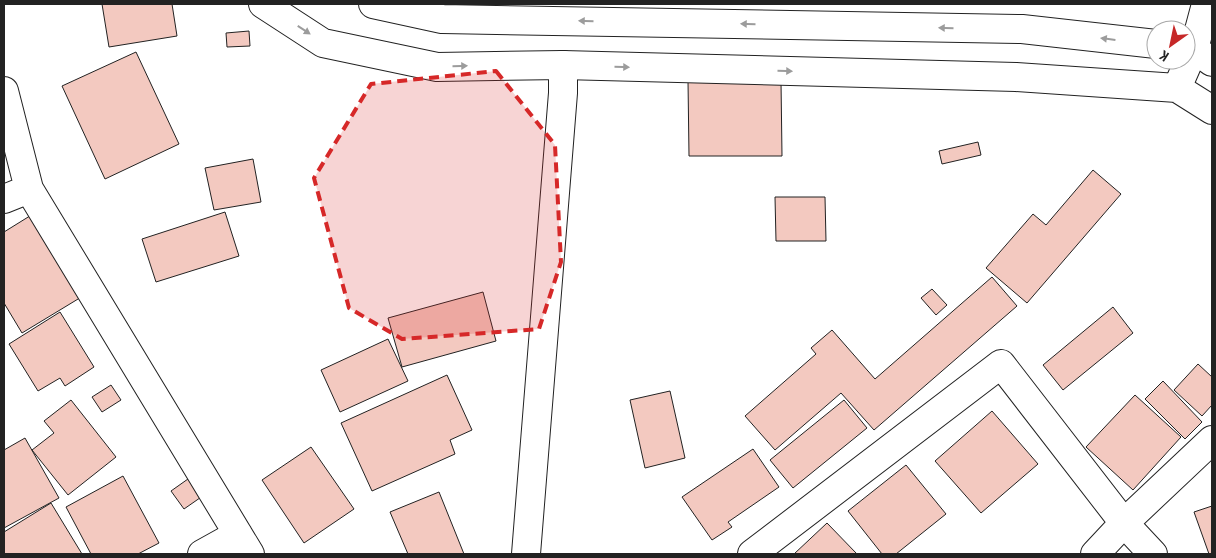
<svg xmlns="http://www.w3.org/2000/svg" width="1216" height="558" font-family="'PT Sans Narrow',sans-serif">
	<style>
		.building { fill: #f3c9c0; stroke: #222 }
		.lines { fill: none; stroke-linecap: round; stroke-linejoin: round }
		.minor-casing { stroke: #222; stroke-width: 30 }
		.tertiary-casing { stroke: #222; stroke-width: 30 }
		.secondary-casing { stroke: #222; stroke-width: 30 }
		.minor { stroke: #fff; stroke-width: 28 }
		.tertiary { stroke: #fff; stroke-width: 28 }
		.secondary { stroke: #fff; stroke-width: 28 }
		.oneway { fill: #9c9c9c }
		.marked { fill: #d62828; fill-opacity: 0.2; stroke: #d62828; stroke-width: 4; stroke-dasharray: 10 6; stroke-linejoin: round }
	</style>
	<rect width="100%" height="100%" fill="#fff"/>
	<path class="building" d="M102,4H172L177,36L109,47Z
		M249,31L250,46L227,47L226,33Z
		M136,52L179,144L105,179L62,86Z
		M688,81H781L782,156H689Z
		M978,142L981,155L942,164L939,151Z
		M253,159L261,202L214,210L205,168Z
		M1093,170L1121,194L1027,303L986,268L1033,214L1046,225Z
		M775,197H825L826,241H776Z
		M225,212L239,256L156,282L142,239Z
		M33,214L83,296L22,333L4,303V232Z
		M992,277L1017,306L874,430L841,393L775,450L745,416L816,354L811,348L832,330L875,379Z
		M932,289L947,305L936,315L921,298Z
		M483,292L496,341L402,367L388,318Z
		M1113,307L1133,333L1063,390L1043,365Z
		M60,312L94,367L65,386L60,378L38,391L9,344Z
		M388,339L408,381L340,412L321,370Z
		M1198,364L1212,377V405L1202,416L1174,390Z
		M447,375L472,430L450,440L455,454L372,491L341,423Z
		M1163,381L1202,422L1185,439L1145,399Z
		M111,385L121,400L102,412L92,397Z
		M670,391L685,458L645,468L630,400Z
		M1135,395L1181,437L1133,490L1086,447Z
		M71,400L116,457L68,495L32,450L54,433L44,421Z
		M844,400L867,428L793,488L770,460Z
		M992,411L1038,464L981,513L935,461Z
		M25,438L59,498L4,528V450Z
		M311,447L354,509L304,543L262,480Z
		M753,449L779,487L728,522L732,527L712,540L682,497Z
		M906,465L946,514L896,554H882L848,511Z
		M195,474L207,493L184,509L171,491Z
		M123,476L159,543L138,554H91L66,507Z
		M439,492L464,554H408L390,512Z
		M51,503L82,554H4V532Z
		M1212,506V554H1209L1194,512Z
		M827,523L857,554H794Z"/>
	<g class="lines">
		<defs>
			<path id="minor" d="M4,91L29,189L250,554
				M4,199L29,189
				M202,554L238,534
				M526,554L563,93V65
				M752,554L1001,364L1124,523L1153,554
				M1095,554L1124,523L1212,440"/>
			<path id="tertiary" d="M1177,88L1194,49L1206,4"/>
			<path id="secondary" d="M263,4L323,43L437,67L563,65L1016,77L1177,88L1212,110
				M373,4L442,19L1022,29L1156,44
				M1186,48L1194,49L1212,62"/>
		</defs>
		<use href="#minor" class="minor-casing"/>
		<use href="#tertiary" class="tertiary-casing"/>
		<use href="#secondary" class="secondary-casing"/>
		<use href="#minor" class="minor"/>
		<use href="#tertiary" class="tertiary"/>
		<use href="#secondary" class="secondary"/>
	</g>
	<defs><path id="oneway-solid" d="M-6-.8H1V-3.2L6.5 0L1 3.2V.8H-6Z" transform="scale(1.25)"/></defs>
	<g class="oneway">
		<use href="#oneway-solid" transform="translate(586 21) rotate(-179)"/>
		<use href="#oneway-solid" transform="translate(748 24) rotate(-179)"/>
		<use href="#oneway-solid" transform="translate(946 28) rotate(-179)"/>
		<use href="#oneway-solid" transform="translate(304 30) rotate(33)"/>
		<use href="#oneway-solid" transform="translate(1108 39) rotate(-173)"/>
		<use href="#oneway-solid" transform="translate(460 66) rotate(-1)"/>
		<use href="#oneway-solid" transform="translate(622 67) rotate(1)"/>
		<use href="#oneway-solid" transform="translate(785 71) rotate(1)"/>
	</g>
	<path class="marked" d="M496,71L555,145L561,262L539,329L402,339L349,308L314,178L371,84Z"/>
	<rect width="1216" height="558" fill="none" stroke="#222222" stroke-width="10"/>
	<g transform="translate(1171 45) rotate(213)"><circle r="24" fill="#ffffff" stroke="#a7a7a7"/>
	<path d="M0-4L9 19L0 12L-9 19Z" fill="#c62828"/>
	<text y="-8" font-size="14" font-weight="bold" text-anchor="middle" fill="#222222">K</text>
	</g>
</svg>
